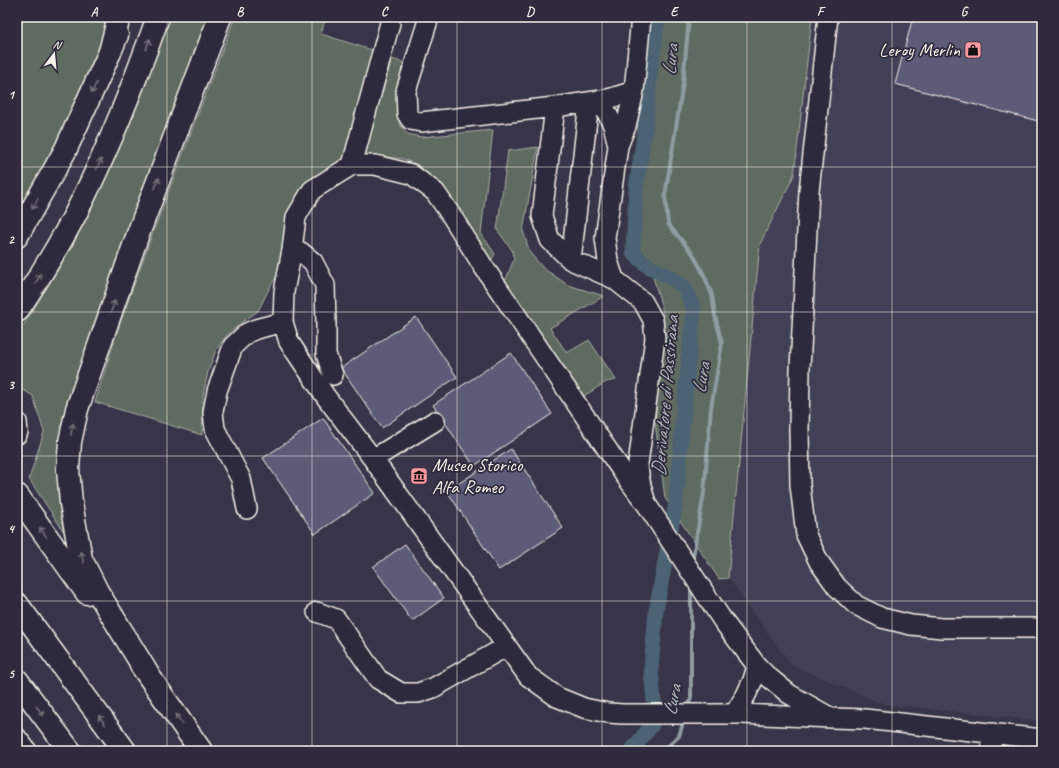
<svg xmlns="http://www.w3.org/2000/svg" width="1059" height="768" font-family="Caveat,sans-serif">
	<style>
		.built { fill: #434057 }
		.green { fill: #5e6a60; stroke: #a9aea4 }
		.lines { fill: none; stroke-linecap: round; stroke-linejoin: round }
		.stream { stroke: #8f9ca2; stroke-width: 4 }
		.canal { stroke: #4b6474; stroke-width: 15 }
		.building { fill: #5c5c79; stroke: #f4f1e8 }
		.minor-casing { stroke: #f4f1e8; stroke-width: 22 }
		.major-casing { stroke: #f4f1e8; stroke-width: 25 }
		.highway-casing { stroke: #f4f1e8; stroke-width: 25 }
		.minor { stroke: #2f2a3d; stroke-width: 19 }
		.major { stroke: #2f2a3d; stroke-width: 22 }
		.highway { stroke: #2f2a3d; stroke-width: 22 }
		.oneway { stroke: #747079 }
		.grid { fill: none; stroke: #f4f1e8; stroke-width: 1; stroke-opacity: 0.55 }
		.labels { text-anchor: middle; dominant-baseline: central; stroke-width: 3.5; stroke-linejoin: round; paint-order: stroke }
		.poi-label { font-size: 19px; fill: #f4f1e8; stroke: #2f2a3d; text-anchor: end }
		.water-label { font-size: 20px; font-style: italic; fill: #b0b9ba; stroke: #2f2a3d }
		.neatline { fill: none; stroke: #f4f1e8; stroke-width: 1.5 }
		.grid-label { font-size: 13px; text-anchor: middle; font-weight: bold; fill: #f4f1e8 }
	</style>
	<rect width="100%" height="100%" fill="#383449"/>
	<filter id="ink" filterUnits="userSpaceOnUse"><feTurbulence type="fractalNoise" baseFrequency=".025" numOctaves="2"/><feDisplacementMap in="SourceGraphic" scale="8" xChannelSelector="R" yChannelSelector="G"/><feConvolveMatrix kernelMatrix="1 2 1 2 8 2 1 2 1" color-interpolation-filters="sRGB"/></filter>
	<g filter="url(#ink)">
		<path class="built" d="M812,17H1042V721L883,704L791,665L728,578L760,244L794,175Z"/>
		<path class="green" d="M17,17H107C104,39 91,65 82,86C62,131 41,176 17,219Z
			M169,17H213L71,407L78,553L29,479L44,432L33,396L17,386V336L73,245L137,106Z
			M235,17H326L321,34L375,51L342,166L309,189L287,260L270,287L258,311L244,321L227,335L216,350L208,372L203,396L202,435L95,402L118,329L152,235Z
			M648,17H812L794,175L760,244L728,578L719,579L665,498L655,423L663,312L650,266L633,242L638,115Z
			M392,59L408,64L397,107L399,123L407,134L421,137L493,130L481,233L495,254L491,261L441,186L418,165L403,159L378,156H363Z
			M538,147L523,231L530,253L544,269L568,285L604,296L550,328L567,353L589,340L616,380L606,382L584,396L505,282L514,259L512,250L497,230L508,151Z"/>
		<g class="lines">
			<path class="stream" d="M689,17L683,83L665,196L668,224L693,254L704,275L712,295L715,316L722,343L711,408L704,493L692,562
				M687,709L691,698V585
				M663,751L679,736L684,720"/>
			<path class="canal" d="M631,751L652,725L655,712L651,670L656,611L676,502L685,394L694,309L684,287L669,276L649,267L633,253L636,188L645,130L651,67L658,17"/>
		</g>
		<path class="building" d="M913,17H1042V122L895,84Z
			M416,317L457,377L382,428L341,368Z
			M511,353L552,414L474,466L433,405Z
			M323,418L375,493L315,534L263,458Z
			M511,449L563,528L499,570L447,491Z
			M405,544L444,598L412,621L373,567Z"/>
		<g class="lines">
			<defs>
				<path id="minor" d="M429,17L406,91L407,114L411,120L421,122L555,107L542,216L550,240L571,260L614,279L643,302L653,320L655,338L638,464C639,480 641,490 647,505L723,621L757,666L766,675L789,694L828,716
					M828,17L809,191L800,369L799,430L800,485L806,535L819,562L837,587L856,605L882,618L911,625L942,628H1042
					M594,101L606,111L613,125L618,146
					M555,107L608,99L634,91
					M352,165L390,23
					M292,250L301,252L313,262L325,285L326,323V354L333,375
					M571,260L589,102
					M614,279L608,261L605,238L618,146L626,126L634,91L641,17
					M17,422L18,432L17,434
					M373,459L435,421
					M647,505L624,474L483,266L451,215L435,192L411,174L375,165H352L312,190L296,217L292,250L284,292L283,322L289,342L326,397L373,459L528,676L557,697L584,708L608,713L623,714H741L832,718L865,719L1042,739
					M247,509L241,479L215,429L213,412L217,391L233,346L247,333L256,329L283,322
					M317,612L336,619L378,679L401,693H418L433,688L507,646
					M734,714L746,695L753,680L757,666
					M17,738L27,751
					M990,751L993,733"/>
				<path id="major" d="M17,236L65,151L110,52L117,35
					M17,311C41,275 64,238 83,199C112,140 136,79 158,17"/>
				<path id="highway" d="M110,52L119,17
					M17,495L87,593
					M17,604L125,751
					M141,665L201,751
					M149,676L97,591L81,559L71,503L68,469L70,442L77,409L138,234L220,17
					M17,680L70,751"/>
			</defs>
			<use href="#minor" class="minor-casing"/>
			<use href="#major" class="major-casing"/>
			<use href="#highway" class="highway-casing"/>
			<use href="#minor" class="minor"/>
			<use href="#major" class="major"/>
			<use href="#highway" class="highway"/>
		</g>
		<defs><path id="oneway-shaft" d="M-6 0H5M1.5-3L5.5 0L1.5 3" fill="none" stroke-width="1.6" stroke-linecap="round" stroke-linejoin="round"/></defs>
		<g class="oneway">
			<use href="#oneway-shaft" transform="translate(148 44) rotate(-70)"/>
			<use href="#oneway-shaft" transform="translate(94 88) rotate(114)"/>
			<use href="#oneway-shaft" transform="translate(99 164) rotate(-65)"/>
			<use href="#oneway-shaft" transform="translate(157 183) rotate(-69)"/>
			<use href="#oneway-shaft" transform="translate(35 204) rotate(119)"/>
			<use href="#oneway-shaft" transform="translate(38 279) rotate(-59)"/>
			<use href="#oneway-shaft" transform="translate(113 306) rotate(-71)"/>
			<use href="#oneway-shaft" transform="translate(72 429) rotate(-78)"/>
			<use href="#oneway-shaft" transform="translate(43 532) rotate(-125)"/>
			<use href="#oneway-shaft" transform="translate(82 557) rotate(-107)"/>
			<use href="#oneway-shaft" transform="translate(40 711) rotate(53)"/>
			<use href="#oneway-shaft" transform="translate(179 719) rotate(-125)"/>
			<use href="#oneway-shaft" transform="translate(102 720) rotate(-126)"/>
		</g>
	</g>
	<path class="grid" d="M167,17V751M312,17V751M457,17V751M602,17V751M747,17V751M892,17V751M17,167H1042M17,312H1042M17,456H1042M17,601H1042"/>
	<defs>
		<symbol id="shop-square" viewBox="-11 -11 22 22"><rect x="-9" y="-9" width="18" height="18" rx="4" fill="#ff9aa2" stroke="#2f2a3d"/><path d="M-5-2.5h2.3a2.7 3.5 0 0 1 5.4 0H5L5.5 6h-11ZM-1.5-2.5h3a1.5 2.3 0 0 0-3 0Z" fill="#111"/></symbol>
		<symbol id="museum-square" viewBox="-11 -11 22 22"><rect x="-9" y="-9" width="18" height="18" rx="4" fill="#ff9aa2" stroke="#2f2a3d"/><path d="M0-6L6-3V-2H-6V-3ZM-5-1h2V3h-2ZM-1-1h2V3h-2ZM3-1h2V3H3ZM-6 4H6V6H-6Z" fill="#111"/></symbol>
	</defs>
	<g fill-rule="evenodd">
		<use href="#shop-square" x="963" y="40" width="20" height="20"/>
		<use href="#museum-square" x="409" y="466" width="20" height="20"/>
	</g>
	<g class="labels">
		<g class="poi-label">
			<text x="960" y="50">Leroy Merlin</text>
			<text x="432" y="465" text-anchor="start">Museo Storico<tspan x="432" dy="22">Alfa Romeo</tspan></text>
		</g>
		<g class="water-label">
			<text transform="translate(670 60) rotate(-84)">Lura</text>
			<text transform="translate(701 378) rotate(-80)">Lura</text>
			<text transform="translate(665 396) rotate(-85)">Derivatore di Passirana</text>
			<text transform="translate(672 700) rotate(-79)">Lura</text>
		</g>
	</g>
	<rect width="1059" height="768" fill="none" stroke="#2f2a3d" stroke-width="44"/>
	<g transform="translate(54 54) rotate(16)" stroke="#2f2a3d" stroke-width="3" paint-order="stroke">
	<path d="M0-3L7 15L0 10L-7 15Z" fill="#f4f1e8"/>
	<text y="-6" font-size="11" font-weight="bold" text-anchor="middle" fill="#f4f1e8">N</text>
	</g>
	<rect x="22" y="22" width="1015" height="724" class="neatline"/>
	<g class="grid-label">
		<text x="94" y="16">A</text>
		<text x="240" y="16">B</text>
		<text x="384" y="16">C</text>
		<text x="530" y="16">D</text>
		<text x="674" y="16">E</text>
		<text x="820" y="16">F</text>
		<text x="964" y="16">G</text>
		<text x="11" y="99">1</text>
		<text x="11" y="244">2</text>
		<text x="11" y="389">3</text>
		<text x="11" y="533">4</text>
		<text x="11" y="678">5</text>
	</g>
</svg>
